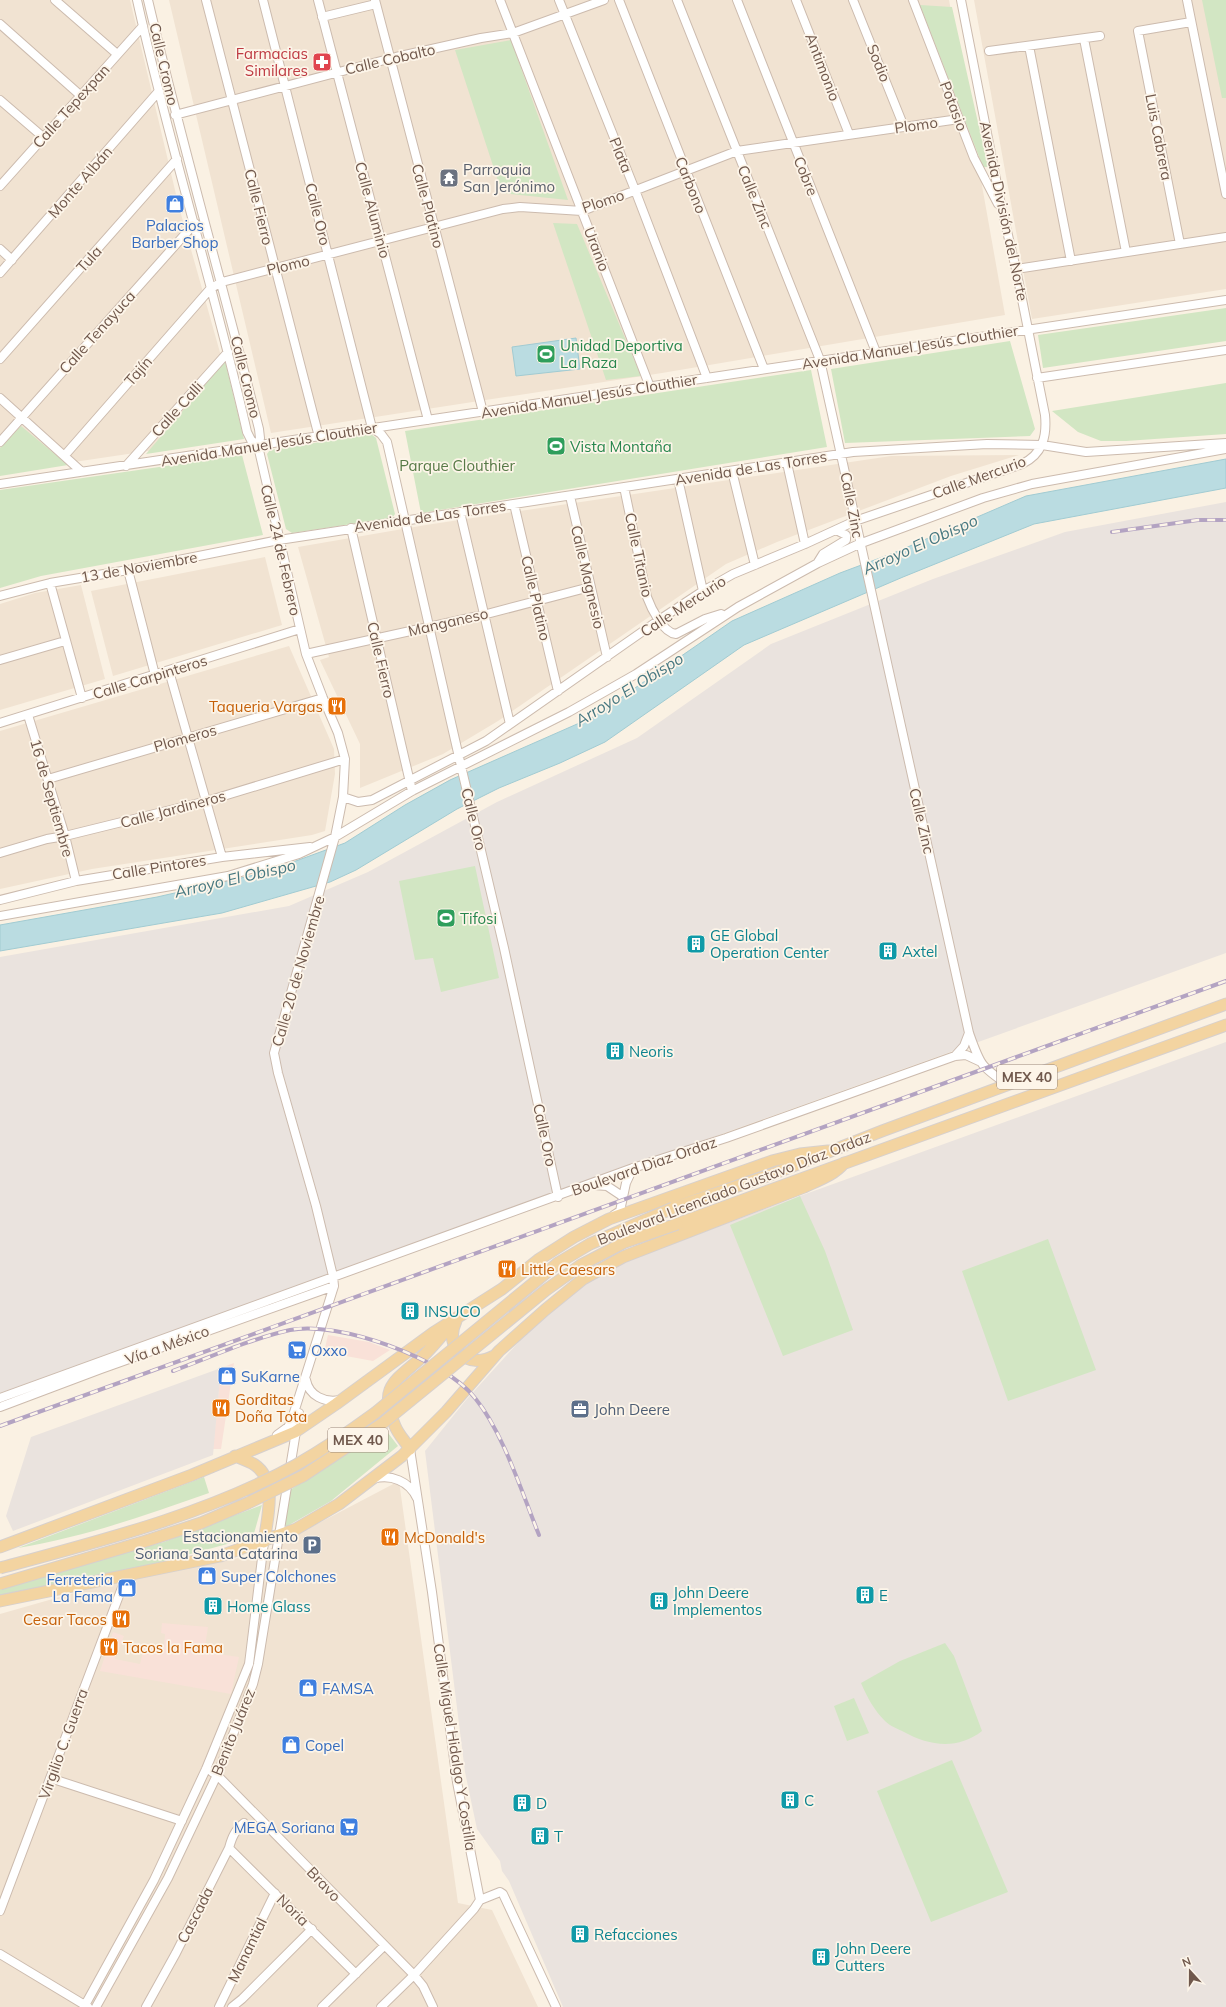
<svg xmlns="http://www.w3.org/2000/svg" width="1226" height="2007" font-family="Mulish,sans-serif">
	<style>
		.residential { fill: #f1e3d2 }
		.commercial { fill: #f9e1d8 }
		.industrial { fill: #eae3de }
		.green { fill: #d2e6c3 }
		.water { fill: #badce1; stroke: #a1cbd2 }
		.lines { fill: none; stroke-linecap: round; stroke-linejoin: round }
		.minor-casing { stroke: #ccbbae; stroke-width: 10 }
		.major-casing { stroke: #d7d0cd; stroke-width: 13 }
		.minor { stroke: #fff; stroke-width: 8 }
		.major { stroke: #f3d4a1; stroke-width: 11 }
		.rail-casing { stroke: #b3a3c2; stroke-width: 4 }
		.rail { stroke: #fdf5e9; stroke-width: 2.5; stroke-dasharray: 8; stroke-linecap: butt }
		.major-bridge-casing { stroke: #d7d0cd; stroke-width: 13; stroke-linecap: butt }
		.major-bridge { stroke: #f3d4a1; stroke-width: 11 }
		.labels { text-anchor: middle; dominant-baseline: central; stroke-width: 3.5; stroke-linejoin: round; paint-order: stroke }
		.shield { fill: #fdf5e9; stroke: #9a877b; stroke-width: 1 }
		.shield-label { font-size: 14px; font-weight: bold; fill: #70584c }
		.health-label { font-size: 15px; fill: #be3a42; stroke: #fdf5e9; text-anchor: end }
		.street-label { font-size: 15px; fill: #70584c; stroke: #fdf5e9 }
		.worship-label { font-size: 15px; fill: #5b616d; stroke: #fdf5e9; text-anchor: start }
		.shop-label { font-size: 15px; fill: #366cbe; stroke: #fdf5e9; text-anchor: start }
		.leisure-label { font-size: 15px; fill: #27864d; stroke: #fdf5e9; text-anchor: start }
		.park-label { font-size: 15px; fill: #577a47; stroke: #fdf5e9 }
		.food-label { font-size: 15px; fill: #c56008; stroke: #fdf5e9; text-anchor: start }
		.culture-label { font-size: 15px; fill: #0d838f; stroke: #fdf5e9; text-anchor: start }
		.service-label { font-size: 15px; fill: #4e5e75; stroke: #fdf5e9; text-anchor: start }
		.water-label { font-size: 16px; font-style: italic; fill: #477881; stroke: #fdf5e9 }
	</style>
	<rect width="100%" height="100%" fill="#faf1e3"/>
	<path class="residential" d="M0,0H130L179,207L230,388L175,447L0,473Z
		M169,0H949L1005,315L662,373L271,433Z
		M974,0H1226V289L1032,319Z
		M1019,455L951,476L777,542L726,564L498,721L443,754L360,788V744L320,660L329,657L298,547L426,525L891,456Z
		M265,557L282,625L113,676L91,591Z
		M81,585L105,679L0,710V604L35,593Z
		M289,646L334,749L335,774L325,831L312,835L92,869L0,889V731Z
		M399,1481L458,1903L492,1910L538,2007H0V1614L109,1583L260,1554Z"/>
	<path class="commercial" d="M328,1335L369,1342L390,1350L373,1361L324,1352Z
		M234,1363L221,1449H213L221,1368Z
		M162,1623L208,1627L204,1652L239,1657L231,1694L100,1671L113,1632L124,1636L115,1659L140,1664L145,1644L164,1648L165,1634L161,1633Z"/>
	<path class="industrial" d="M1226,502V953L0,1393V957L289,906L368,872L497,802L637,738L771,644L933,579L1065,532Z
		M1226,1042V2007H563L509,1881L502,1871L500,1861L477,1829L465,1772L425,1451L466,1400L524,1336L568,1294L599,1272L800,1196Z
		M221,1368L213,1455L13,1531L6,1516L31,1437Z"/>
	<path class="green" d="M1202,0H1226V98H1222Z
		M920,5L952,7L988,167H983Z
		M511,40L568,200L502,193L455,50Z
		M553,223L577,224L641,376L606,380Z
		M1226,308V341L1043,368L1038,335Z
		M1010,341L1035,429L1030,436L845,443L831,369Z
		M225,361L244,439L146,454Z
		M811,370L827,447L421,513L405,431Z
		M1226,383V434L1126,441H1101L1078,432L1052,411Z
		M21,426L68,465L0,476V448Z
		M371,434L376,438L395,514L392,518L292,533L286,529L267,454L270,450Z
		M242,455L263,535L41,576L0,588V490Z
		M475,866L499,978L441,992L433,958L415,960L399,881Z
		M800,1196L825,1251L853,1330L783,1356L730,1225Z
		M1048,1239L1096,1370L1008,1401L962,1271Z
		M385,1429L398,1446L331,1501L284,1528L290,1490Z
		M204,1477L209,1493C147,1515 84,1537 18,1548Z
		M262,1505L253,1537L146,1566L0,1597V1588L164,1542Z
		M945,1643L954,1656L982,1731C958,1750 929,1746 904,1732C898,1729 890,1726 885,1721C874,1710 867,1697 861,1683L900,1661Z
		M854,1698L869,1733L847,1741L834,1706Z
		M952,1760L1008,1892L931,1922L877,1791Z"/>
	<path class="water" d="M576,338L580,369L516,376L512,347Z
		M1226,459V488L1034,524L903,577L744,645L605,742L560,763L499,788L457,809L356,870L330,882L222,913L0,951V925L157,897L263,873L345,843L405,805L450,780L593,717L732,621L840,573L896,552L1026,496Z"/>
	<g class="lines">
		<defs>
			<path id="minor" d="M55,0L117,54
				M137,0C169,145 214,287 247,432L251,440L258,446
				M148,0C182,144 223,286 259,429L260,438L258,446
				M206,0L319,437
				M263,0L372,428
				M318,0L428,420
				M375,0L483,412
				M500,0L650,387
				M559,0L635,190L707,378
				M619,0L764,369
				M677,0L820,360L969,1033C980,1064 980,1066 1007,1084
				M737,0L876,352
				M796,0L849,134
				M853,0L904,127
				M913,0L974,158L998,204
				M1187,0L1226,194
				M322,17L376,4
				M0,24L80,95
				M1084,39L1126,252
				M1029,46L1071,261
				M989,51L1100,36
				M0,100L43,137
				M175,115L396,57L481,38L513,33L604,0
				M0,186L143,26
				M1180,244L1138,31L1191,22
				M0,249L12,260
				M1016,269L1226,237
				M0,273L159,91
				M0,359L177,159
				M1037,378L1226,350
				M0,398L82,472
				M372,428L381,434L387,442L461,766L504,948L558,1197
				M0,442L195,223
				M258,446L306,654L323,698L338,733L345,759L343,797L335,837L274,1053L278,1073L316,1206L333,1276L334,1286L291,1422L288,1427L277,1435
				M65,455L211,288L222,282L503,209L520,207L582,211L737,151L959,119
				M787,463L805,544
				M126,466L228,352
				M732,471L755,565
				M678,479L703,591
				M0,484L1226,300
				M624,487L647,597C651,608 663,633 676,634L705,619L721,614
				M570,496L607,657
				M514,504L558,691
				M460,512L510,724
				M351,528L412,791
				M818,562L823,554L846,540V535L836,530
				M128,570L155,675
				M50,583L82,698
				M0,596L50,583L128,570L279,540L853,452L987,444L1042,445L1086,452L1226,443
				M306,654L483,615L590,587
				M0,660L65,641
				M169,671L222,857
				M28,715L65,836L76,881
				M0,723L300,629
				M48,779L323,698
				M343,797L358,802L372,800L486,741L659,620L703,591L733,574L805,544L855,521L1022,464C1043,454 1047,436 1045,415L1016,269L1002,210L961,0
				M0,853L47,839L65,836L207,801L345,759
				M0,900L76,881L222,857L310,847
				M0,916L228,876L299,854L335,837L412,791L569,712L636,674L738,607L818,563L859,544L983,498L1032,484L1226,449
				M955,1056L964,1046L969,1033
				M593,1185L607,1186L622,1196
				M614,1215L620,1211L626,1183L633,1168
				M306,1380C309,1396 325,1403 340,1400
				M0,1398L633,1168L726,1138L955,1056L966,1055L979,1061
				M0,1407L101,1369L334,1286
				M373,1479C391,1474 409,1481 417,1498
				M212,1772L217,1775L414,1975L423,1986L433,2007
				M50,1778L182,1821
				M229,1848L356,1974
				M480,1900L500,1892L503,1894L556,2007
				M0,1911L126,1577
				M0,1954L88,2007
				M84,2007L154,1880L206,1769L249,1664L264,1542
				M96,2007L168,1878L217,1775L253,1684L258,1664L299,1413
				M146,2007L176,1953L229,1848C232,1837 235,1830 244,1823
				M219,2007L275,1893
				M232,2007L242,1999L312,1929
				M322,2007L384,1946
				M381,2007L414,1975L474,1909L480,1900L457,1782L432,1592L410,1449"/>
			<path id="major" d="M673,1208L770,1175L882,1131L1226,1004
				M677,1224L1226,1025
				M456,1321C443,1349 468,1370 494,1356
				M410,1449C405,1441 398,1434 395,1426C378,1387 395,1381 421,1358C432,1348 440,1337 450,1326
				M235,1456C242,1459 249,1461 255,1465C278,1481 267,1519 264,1542
				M0,1547L192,1475L295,1432L336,1404L433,1333L502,1289L538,1260L574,1237L609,1219L772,1161L800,1154L828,1151
				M0,1601L220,1556L296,1529L339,1504L402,1456L446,1412L499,1351L545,1310L583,1279L623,1257L804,1187C819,1180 834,1175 844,1163"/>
		</defs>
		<use href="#minor" class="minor-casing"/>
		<use href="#major" class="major-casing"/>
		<use href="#minor" class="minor"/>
		<use href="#major" class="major"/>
		<defs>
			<path id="rail" d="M1112,532L1198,520H1226
				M173,1371C211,1357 250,1339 290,1330C338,1320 445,1359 475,1398C503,1432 522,1493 539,1535
				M0,1426L1226,981"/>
		</defs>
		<use href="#rail" class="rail-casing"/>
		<use href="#rail" class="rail"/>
		<defs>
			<path id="major-bridge" d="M0,1568C100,1541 205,1515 296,1465C324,1449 349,1432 375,1413L558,1263L590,1244L673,1208
				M0,1584L146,1541L201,1523L248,1503L303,1476L383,1423L546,1290L581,1265L625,1242L677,1224"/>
		</defs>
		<use href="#major-bridge" class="major-bridge-casing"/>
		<use href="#major-bridge" class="major-bridge"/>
	</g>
	<defs>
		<symbol id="pharmacy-square" viewBox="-11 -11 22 22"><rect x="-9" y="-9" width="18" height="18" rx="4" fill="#e0444e" stroke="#fdf5e9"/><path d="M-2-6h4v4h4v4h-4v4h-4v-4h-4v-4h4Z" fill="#fff"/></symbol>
		<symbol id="temple-square" viewBox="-11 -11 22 22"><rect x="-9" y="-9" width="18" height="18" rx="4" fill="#6b7280" stroke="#fdf5e9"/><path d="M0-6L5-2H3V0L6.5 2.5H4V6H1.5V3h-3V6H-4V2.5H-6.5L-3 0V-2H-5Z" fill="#fff"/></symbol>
		<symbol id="shop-square" viewBox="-11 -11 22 22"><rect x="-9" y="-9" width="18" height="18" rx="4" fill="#3f7fe0" stroke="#fdf5e9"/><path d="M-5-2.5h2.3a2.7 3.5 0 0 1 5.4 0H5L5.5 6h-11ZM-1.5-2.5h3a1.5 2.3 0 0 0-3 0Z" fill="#fff"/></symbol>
		<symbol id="stadium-square" viewBox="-11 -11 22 22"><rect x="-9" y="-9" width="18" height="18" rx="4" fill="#2e9e5b" stroke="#fdf5e9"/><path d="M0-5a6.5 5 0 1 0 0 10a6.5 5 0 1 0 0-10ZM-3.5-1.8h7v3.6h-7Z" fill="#fff"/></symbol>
		<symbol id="restaurant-square" viewBox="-11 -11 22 22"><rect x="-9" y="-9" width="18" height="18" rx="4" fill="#e8710a" stroke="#fdf5e9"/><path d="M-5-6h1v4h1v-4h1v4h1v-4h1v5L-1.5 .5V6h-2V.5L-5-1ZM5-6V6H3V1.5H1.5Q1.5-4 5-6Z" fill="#fff"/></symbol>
		<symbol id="building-square" viewBox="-11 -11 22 22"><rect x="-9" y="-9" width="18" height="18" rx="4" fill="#0f9aa8" stroke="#fdf5e9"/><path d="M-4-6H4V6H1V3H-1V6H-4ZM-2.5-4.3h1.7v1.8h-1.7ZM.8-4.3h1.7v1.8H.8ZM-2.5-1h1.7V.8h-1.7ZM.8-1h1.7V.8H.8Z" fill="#fff"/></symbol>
		<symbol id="supermarket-square" viewBox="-11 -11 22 22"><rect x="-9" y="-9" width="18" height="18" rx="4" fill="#3f7fe0" stroke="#fdf5e9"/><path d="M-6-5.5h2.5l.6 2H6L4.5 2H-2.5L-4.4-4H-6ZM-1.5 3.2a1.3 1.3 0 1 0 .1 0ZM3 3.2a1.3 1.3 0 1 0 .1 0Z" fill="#fff"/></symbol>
		<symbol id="office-square" viewBox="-11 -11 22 22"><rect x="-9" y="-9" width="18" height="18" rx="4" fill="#5c6f8a" stroke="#fdf5e9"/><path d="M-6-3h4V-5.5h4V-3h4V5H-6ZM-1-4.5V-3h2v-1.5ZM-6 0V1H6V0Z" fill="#fff"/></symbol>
		<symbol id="parking-square" viewBox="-11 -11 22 22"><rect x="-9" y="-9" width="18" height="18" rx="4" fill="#5c6f8a" stroke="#fdf5e9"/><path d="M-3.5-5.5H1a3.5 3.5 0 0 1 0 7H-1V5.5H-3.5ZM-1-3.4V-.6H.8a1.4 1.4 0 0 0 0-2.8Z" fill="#fff"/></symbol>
	</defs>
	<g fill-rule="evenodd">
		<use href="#pharmacy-square" x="311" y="51" width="22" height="22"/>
		<use href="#temple-square" x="438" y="167" width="22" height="22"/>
		<use href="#shop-square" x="164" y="193" width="22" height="22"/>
		<use href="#stadium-square" x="535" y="343" width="22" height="22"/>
		<use href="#stadium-square" x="545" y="435" width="22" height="22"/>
		<use href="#restaurant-square" x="326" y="695" width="22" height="22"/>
		<use href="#stadium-square" x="435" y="907" width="22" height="22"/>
		<use href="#building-square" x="685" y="933" width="22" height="22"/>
		<use href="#building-square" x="877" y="940" width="22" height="22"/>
		<use href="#building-square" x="604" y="1040" width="22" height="22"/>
		<use href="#restaurant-square" x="496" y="1258" width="22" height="22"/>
		<use href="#building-square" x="399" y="1300" width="22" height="22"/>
		<use href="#supermarket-square" x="286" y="1339" width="22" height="22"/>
		<use href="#shop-square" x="216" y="1365" width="22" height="22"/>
		<use href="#restaurant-square" x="210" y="1397" width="22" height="22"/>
		<use href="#office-square" x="569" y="1398" width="22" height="22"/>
		<use href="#restaurant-square" x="379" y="1526" width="22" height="22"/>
		<use href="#parking-square" x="301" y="1534" width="22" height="22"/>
		<use href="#shop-square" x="196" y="1565" width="22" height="22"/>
		<use href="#shop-square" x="116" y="1577" width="22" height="22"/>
		<use href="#building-square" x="854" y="1584" width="22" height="22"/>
		<use href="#building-square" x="648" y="1590" width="22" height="22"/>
		<use href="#building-square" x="202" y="1595" width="22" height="22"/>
		<use href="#restaurant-square" x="110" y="1608" width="22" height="22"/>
		<use href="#restaurant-square" x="98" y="1636" width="22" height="22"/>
		<use href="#shop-square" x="297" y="1677" width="22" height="22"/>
		<use href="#shop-square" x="280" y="1734" width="22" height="22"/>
		<use href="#building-square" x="779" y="1789" width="22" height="22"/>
		<use href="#building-square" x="511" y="1792" width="22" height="22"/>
		<use href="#supermarket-square" x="338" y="1816" width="22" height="22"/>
		<use href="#building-square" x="529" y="1825" width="22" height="22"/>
		<use href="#building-square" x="569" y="1923" width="22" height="22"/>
		<use href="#building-square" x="810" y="1946" width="22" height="22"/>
	</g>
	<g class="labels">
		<g class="shield">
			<rect x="997" y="1065" width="60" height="24" rx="3"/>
			<rect x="328" y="1428" width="60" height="24" rx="3"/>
		</g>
		<g class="shield-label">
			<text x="1027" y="1077">MEX 40</text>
			<text x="358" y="1440">MEX 40</text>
		</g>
		<g class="health-label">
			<text x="308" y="53">Farmacias<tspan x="308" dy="17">Similares</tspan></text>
		</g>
		<g class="street-label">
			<text transform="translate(390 59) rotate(-13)">Calle Cobalto</text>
			<text transform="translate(879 63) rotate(68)">Sodio</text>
			<text transform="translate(164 64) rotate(77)">Calle Cromo</text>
			<text transform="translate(823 67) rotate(69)">Antimonio</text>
			<text transform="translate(71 106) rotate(-48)">Calle Tepexpan</text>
			<text transform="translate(954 106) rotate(69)">Potasio</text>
			<text transform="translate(916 125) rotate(-8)">Plomo</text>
			<text transform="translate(1159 137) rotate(79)">Luis Cabrera</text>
			<text transform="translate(621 155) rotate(68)">Plata</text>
			<text transform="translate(806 176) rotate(68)">Cobre</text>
			<text transform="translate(80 182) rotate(-49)">Monte Albán</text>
			<text transform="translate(691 185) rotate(68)">Carbono</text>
			<text transform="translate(755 197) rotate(68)">Calle Zinc</text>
			<text transform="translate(603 201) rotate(-19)">Plomo</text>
			<text transform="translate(428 206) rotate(75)">Calle Platino</text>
			<text transform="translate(259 207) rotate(76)">Calle Fierro</text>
			<text transform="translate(373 210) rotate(75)">Calle Aluminio</text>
			<text transform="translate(1004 211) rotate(78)">Avenida División del Norte</text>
			<text transform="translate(318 214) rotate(76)">Calle Oro</text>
			<text transform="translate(597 249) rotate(69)">Uranio</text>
			<text transform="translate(89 259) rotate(-48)">Tula</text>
			<text transform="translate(288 265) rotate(-14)">Plomo</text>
			<text transform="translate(97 332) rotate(-48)">Calle Tenayuca</text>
			<text transform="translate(910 347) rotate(-9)">Avenida Manuel Jesús Clouthier</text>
			<text transform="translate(138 371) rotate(-49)">Tajín</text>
			<text transform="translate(246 377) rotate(76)">Calle Cromo</text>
			<text transform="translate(589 396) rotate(-9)">Avenida Manuel Jesús Clouthier</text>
			<text transform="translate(177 409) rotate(-48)">Calle Calli</text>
			<text transform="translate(269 444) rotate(-9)">Avenida Manuel Jesús Clouthier</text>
			<text transform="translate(751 468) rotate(-9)">Avenida de Las Torres</text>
			<text transform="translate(979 477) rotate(-20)">Calle Mercurio</text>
			<text transform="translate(852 505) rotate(79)">Calle Zinc</text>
			<text transform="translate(430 516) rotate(-8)">Avenida de Las Torres</text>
			<text transform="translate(281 550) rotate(77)">Calle 24 de Febrero</text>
			<text transform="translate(639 555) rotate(78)">Calle Titanio</text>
			<text transform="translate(139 567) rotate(-10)">13 de Noviembre</text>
			<text transform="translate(588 577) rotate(77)">Calle Magnesio</text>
			<text transform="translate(536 598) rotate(77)">Calle Platino</text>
			<text transform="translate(683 606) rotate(-33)">Calle Mercurio</text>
			<text transform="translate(448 622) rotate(-13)">Manganeso</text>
			<text transform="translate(381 660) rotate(77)">Calle Fierro</text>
			<text transform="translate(150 677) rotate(-17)">Calle Carpinteros</text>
			<text transform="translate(185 738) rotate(-16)">Plomeros</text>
			<text transform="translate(52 798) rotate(74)">16 de Septiembre</text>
			<text transform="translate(173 809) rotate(-15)">Calle Jardineros</text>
			<text transform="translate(474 819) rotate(76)">Calle Oro</text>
			<text transform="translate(922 821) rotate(77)">Calle Zinc</text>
			<text transform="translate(159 867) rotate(-9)">Calle Pintores</text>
			<text transform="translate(298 971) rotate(-74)">Calle 20 de Noviembre</text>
			<text transform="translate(545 1135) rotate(78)">Calle Oro</text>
			<text transform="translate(644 1166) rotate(-19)">Boulevard Diaz Ordaz</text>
			<text transform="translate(734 1188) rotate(-21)">Boulevard Licenciado Gustavo Díaz Ordaz</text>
			<text transform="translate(167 1345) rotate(-20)">Vía a México</text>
			<text transform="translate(233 1732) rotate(-68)">Benito Juárez</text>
			<text transform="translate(63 1744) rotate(-70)">Virgilio C. Guerra</text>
			<text transform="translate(455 1747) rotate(81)">Calle Miguel Hidalgo Y Costilla</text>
			<text transform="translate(324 1884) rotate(46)">Bravo</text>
			<text transform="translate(293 1910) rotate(44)">Noria</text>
			<text transform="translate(195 1915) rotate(-63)">Cascada</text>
			<text transform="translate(247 1950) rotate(-64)">Manantial</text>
		</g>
		<g class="worship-label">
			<text x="463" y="169">Parroquia<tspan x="463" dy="17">San Jerónimo</tspan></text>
		</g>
		<g class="shop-label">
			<text x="175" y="225" text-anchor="middle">Palacios<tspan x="175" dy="17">Barber Shop</tspan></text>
			<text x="311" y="1350">Oxxo</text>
			<text x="241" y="1376">SuKarne</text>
			<text x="221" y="1576">Super Colchones</text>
			<text x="113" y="1579" text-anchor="end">Ferreteria<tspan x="113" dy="17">La Fama</tspan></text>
			<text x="322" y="1688">FAMSA</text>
			<text x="305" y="1745">Copel</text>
			<text x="335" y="1827" text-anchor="end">MEGA Soriana</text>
		</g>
		<g class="leisure-label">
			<text x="560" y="345">Unidad Deportiva<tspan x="560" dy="17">La Raza</tspan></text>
			<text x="570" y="446">Vista Montaña</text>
			<text x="460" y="918">Tifosi</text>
		</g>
		<g class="park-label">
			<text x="457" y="465">Parque Clouthier</text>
		</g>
		<g class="food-label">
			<text x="323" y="706" text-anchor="end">Taqueria Vargas</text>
			<text x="521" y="1269">Little Caesars</text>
			<text x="235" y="1399">Gorditas<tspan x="235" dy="17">Doña Tota</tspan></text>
			<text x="404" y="1537">McDonald's</text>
			<text x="107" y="1619" text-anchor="end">Cesar Tacos</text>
			<text x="123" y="1647">Tacos la Fama</text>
		</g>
		<g class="culture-label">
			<text x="710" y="935">GE Global<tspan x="710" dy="17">Operation Center</tspan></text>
			<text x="902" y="951">Axtel</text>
			<text x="629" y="1051">Neoris</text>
			<text x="424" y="1311">INSUCO</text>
			<text x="673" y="1592">John Deere<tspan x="673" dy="17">Implementos</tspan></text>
			<text x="879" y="1595">E</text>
			<text x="227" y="1606">Home Glass</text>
			<text x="804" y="1800">C</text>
			<text x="536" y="1803">D</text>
			<text x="554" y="1836">T</text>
			<text x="594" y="1934">Refacciones</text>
			<text x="835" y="1948">John Deere<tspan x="835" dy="17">Cutters</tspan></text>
		</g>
		<g class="service-label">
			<text x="594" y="1409">John Deere</text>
			<text x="298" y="1536" text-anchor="end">Estacionamiento<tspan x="298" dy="17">Soriana Santa Catarina</tspan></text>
		</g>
		<g class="water-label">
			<text transform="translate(920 544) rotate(-24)">Arroyo El Obispo</text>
			<text transform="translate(629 689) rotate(-32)">Arroyo El Obispo</text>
			<text transform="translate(235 878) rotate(-13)">Arroyo El Obispo</text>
		</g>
	</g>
	<g transform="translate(1190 1971) rotate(339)" stroke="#fdf5e9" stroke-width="3" paint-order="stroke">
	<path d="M0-3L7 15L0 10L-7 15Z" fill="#70584c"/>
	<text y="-6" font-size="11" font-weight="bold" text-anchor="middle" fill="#70584c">N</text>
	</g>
</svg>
